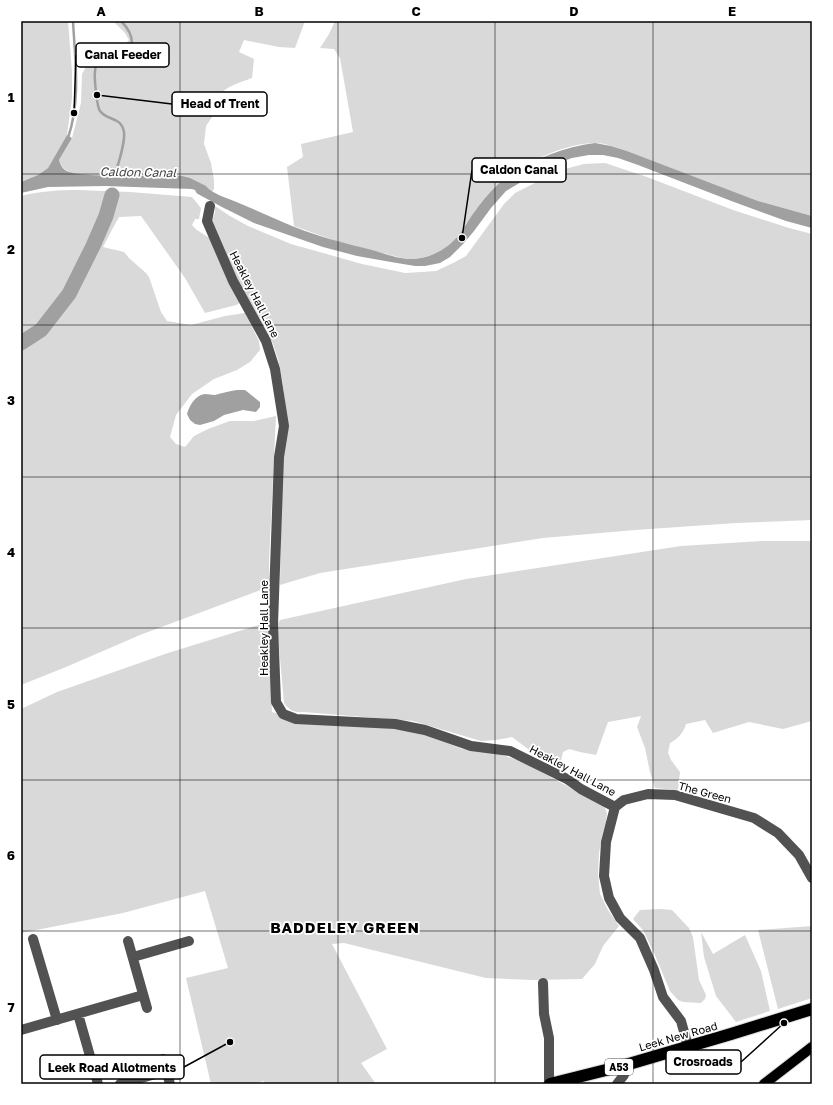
<svg xmlns="http://www.w3.org/2000/svg" width="833" height="1105" font-family="'Golos Text',sans-serif">
	<style>
		.green { fill: #d9d9d9 }
		.water { fill: #a0a0a0 }
		.lines { fill: none; stroke-linecap: round; stroke-linejoin: round }
		.stream { stroke: #a0a0a0; stroke-width: 2.5 }
		.canal { stroke: #a0a0a0; stroke-width: 9 }
		.river { stroke: #a0a0a0; stroke-width: 15 }
		.major-casing { stroke: #dbdbdb; stroke-width: 12 }
		.highway-casing { stroke: #dbdbdb; stroke-width: 14 }
		.minor { stroke: #525252; stroke-width: 10 }
		.major { stroke: #000; stroke-width: 10 }
		.highway { stroke: #000; stroke-width: 12 }
		.grid { fill: none; stroke: #000; stroke-width: 1; stroke-opacity: 0.55 }
		.labels { text-anchor: middle; dominant-baseline: central; stroke-width: 3.5; stroke-linejoin: round; paint-order: stroke }
		.shield { fill: #fff; stroke: #4c4c4c; stroke-width: 1 }
		.shield-label { font-size: 10px; font-weight: bold; fill: #000 }
		.street-label { font-size: 11px; fill: #000; stroke: #fff }
		.water-label { font-size: 12px; font-style: italic; fill: #414141; stroke: #fff }
		.district-label { font-size: 15px; font-weight: bold; letter-spacing: 1px; fill: #000; stroke: #fff }
		.leader { fill: none; stroke: #000; stroke-width: 1.5 }
		.callout-dot { fill: #000; stroke: #fff; stroke-width: 1.5 }
		.callout { fill: #fff; stroke: #000; stroke-width: 1.5 }
		.callout-label { font-size: 12px; text-anchor: middle; font-weight: bold; fill: #000 }
		.neatline { fill: none; stroke: #000; stroke-width: 1.5 }
		.grid-label { font-size: 13px; text-anchor: middle; font-weight: bold; fill: #000 }
	</style>
	<rect width="100%" height="100%" fill="#fff"/>
	<path class="green" d="M21,21H68L72,72V98L67,135L48,168L38,175L21,182Z
		M113,21H305L295,48L279,47L244,40L239,52L254,59L252,78C230,86 222,88 209,108L216,111L206,126L204,144L211,163L214,180V189L212,192L206,186L78,174C68,172 62,170 59,160L72,138L81,103L82,74L93,54L100,47L126,43L129,40L125,33Z
		M335,21H812V216L758,201L627,151C617,148 606,143 595,143C561,143 511,169 489,194C484,200 478,206 474,212C469,220 464,228 459,235C445,252 423,262 402,258L336,241L294,226L287,167L303,157L301,144L353,132L340,58L334,49L320,48L329,34Z
		M605,163L647,177L733,210L789,228L812,234V520L736,523L635,530L543,538L320,573L280,585L282,470L287,416L282,379L278,359L273,344L262,323L246,298L212,220L215,213V206L230,216L248,226L291,244L362,264L405,273L436,271L453,263L466,256L504,204L515,193L561,170L584,164Z
		M79,190L130,192L192,197L201,208L199,219H195L192,225L197,230L211,239L240,303L236,305L205,313L185,278L141,216L119,217L114,226L103,247L124,252L129,258L146,273L149,277L161,312L167,321L191,325L225,316L245,313L259,341L260,350L250,362L237,370L214,379L192,394L176,415L170,437L176,444L185,447L194,436L208,429L230,421H254L276,416L269,560V587L140,635L66,667L21,685V196C40,191 59,190 79,190Z
		M762,541H812V721L783,729L749,722L713,733L705,720L686,724C684,732 678,739 670,743L668,753L671,760L680,772L678,790L655,788L650,772L645,748L637,727L641,716L608,722L596,755L580,752L569,749L563,752L561,761L562,772L536,755L512,737L496,740L481,741L413,721L303,712C294,713 289,710 284,703L277,624L280,620L466,579L681,546Z
		M265,623L269,634L272,712L279,714L423,733L462,749L499,754L524,762L583,795L603,804L607,813L606,822L602,836L599,853L598,874L600,894L608,910L619,926L603,946L595,964L582,979L533,980L486,978L344,943L332,944L387,1049L361,1063L376,1084H265L264,1081L252,1084H211L186,978L228,968L205,891L123,913L21,933V709L57,692L77,685L168,653Z
		M661,909L672,910L689,928L693,937L699,980L706,995L705,999L701,1003L683,1002L678,1000L670,991L654,953L643,930L633,919L640,910Z
		M812,926V998L778,1009L758,930Z
		M701,932L713,954L745,935L761,971L770,1011L736,1022L716,996L704,957Z"/>
	<path class="water" d="M67,135L72,138L59,160C60,164 62,168 65,170C77,179 162,175 182,176L190,178L206,186L212,192L210,196L192,189L105,186L48,187L21,193V182L38,175L48,168Z
		M595,143L611,146L627,151L758,201L812,216V228L786,221L734,202L638,165L618,158L603,155H589L572,158L558,163L528,178L506,191L491,208L474,231L464,243L450,257L440,263L425,266H415L391,262L357,256L323,247L254,223L226,209L215,200L218,195C247,205 275,220 305,231C327,239 349,244 372,250C382,253 399,259 410,259C429,259 446,250 458,236C464,229 469,219 475,211C483,200 493,188 503,180C530,160 563,147 595,143Z
		M237,390H245L260,402V407L256,412L243,410L224,415L214,421L200,425L195,424L190,420L187,414C189,406 195,395 205,394C209,394 211,395 215,395C222,393 229,391 237,390Z"/>
	<g class="lines">
		<path class="stream" d="M68,138C81,100 75,60 73,21
			M116,171C119,162 125,141 124,132C121,116 107,121 100,111C97,108 94,77 95,72C95,67 97,62 100,58C105,50 116,52 125,48C127,47 129,45 132,43C132,34 127,27 121,21"/>
		<path class="canal" d="M200,190L226,204"/>
		<path class="river" d="M21,343L41,330L69,294L93,246L106,216L112,195"/>
		<defs>
			<path id="major" d="M764,1084L812,1047"/>
			<path id="highway" d="M550,1084L622,1066L731,1034L812,1009"/>
		</defs>
		<use href="#major" class="major-casing"/>
		<use href="#highway" class="highway-casing"/>
		<path class="minor" d="M210,206L207,221L233,281L266,341L275,369L284,426L279,457L273,624L276,702L283,714L296,719L395,724L425,730L471,746L510,751L567,779L581,789L615,807
			M33,939L57,1020
			M128,941L147,1008
			M133,957L189,941
			M543,983L544,1014L549,1038V1084
			M78,1014L98,1084
			M21,1030L143,995
			M688,1046L681,1021L663,997L654,970L640,938L620,918L609,898L604,876L606,842L615,807L624,800L648,794L675,795L754,818L778,833L799,855L812,878
			M163,1059L170,1084
			M120,1084L166,1071
			M617,1084L624,1075L622,1066"/>
		<use href="#major" class="major"/>
		<use href="#highway" class="highway"/>
	</g>
	<path class="grid" d="M180,21V1084M338,21V1084M495,21V1084M653,21V1084M21,174H812M21,325H812M21,477H812M21,628H812M21,780H812M21,931H812"/>
	<g class="labels">
		<rect class="shield" x="605" y="1059" width="28" height="16" rx="3"/>
		<g class="shield-label">
			<text x="619" y="1067">A53</text>
		</g>
		<g class="street-label">
			<text transform="translate(255 294) rotate(63)">Heakley Hall Lane</text>
			<text transform="translate(263 628) rotate(-90)">Heakley Hall Lane</text>
			<text transform="translate(573 770) rotate(28)">Heakley Hall Lane</text>
			<text transform="translate(705 792) rotate(15)">The Green</text>
			<text transform="translate(678 1036) rotate(-16)">Leek New Road</text>
		</g>
		<g class="water-label">
			<text transform="translate(138 172) rotate(1)">Caldon Canal</text>
		</g>
		<g class="district-label">
			<text x="345" y="927">BADDELEY GREEN</text>
		</g>
	</g>
	<path class="leader" d="M74 113L76 55M97 95L172 104M462 238L472 170M784 1023L741 1062M230 1042L184 1067"/>
	<g class="callout-dot">
		<circle cx="74" cy="113" r="4"/>
		<circle cx="97" cy="95" r="4"/>
		<circle cx="462" cy="238" r="4"/>
		<circle cx="784" cy="1023" r="4"/>
		<circle cx="230" cy="1042" r="4"/>
	</g>
	<g class="callout">
		<rect x="76" y="43" width="93" height="24" rx="4"/>
		<rect x="172" y="92" width="95" height="24" rx="4"/>
		<rect x="472" y="158" width="94" height="24" rx="4"/>
		<rect x="666" y="1050" width="75" height="24" rx="4"/>
		<rect x="40" y="1055" width="144" height="24" rx="4"/>
	</g>
	<g class="callout-label">
		<text x="123" y="59">Canal Feeder</text>
		<text x="220" y="108">Head of Trent</text>
		<text x="519" y="174">Caldon Canal</text>
		<text x="703" y="1066">Crosroads</text>
		<text x="112" y="1072">Leek Road Allotments</text>
	</g>
	<rect width="833" height="1105" fill="none" stroke="#ffffff" stroke-width="44"/>
	<rect x="22" y="22" width="789" height="1061" class="neatline"/>
	<g class="grid-label">
		<text x="101" y="16">A</text>
		<text x="259" y="16">B</text>
		<text x="416" y="16">C</text>
		<text x="574" y="16">D</text>
		<text x="732" y="16">E</text>
		<text x="11" y="102">1</text>
		<text x="11" y="254">2</text>
		<text x="11" y="405">3</text>
		<text x="11" y="557">4</text>
		<text x="11" y="709">5</text>
		<text x="11" y="860">6</text>
		<text x="11" y="1012">7</text>
	</g>
</svg>
